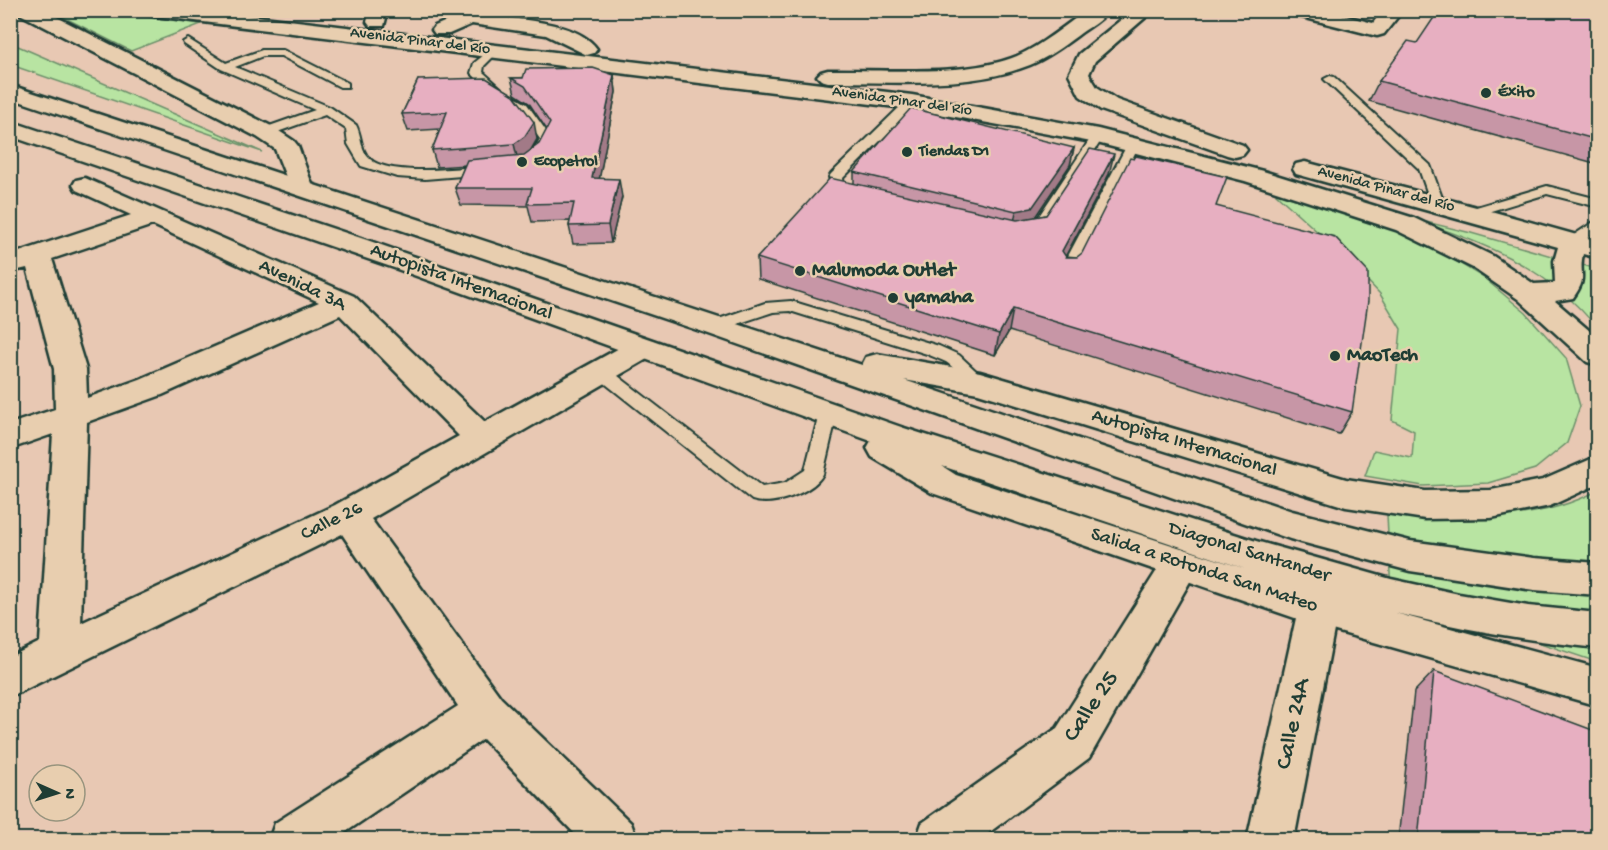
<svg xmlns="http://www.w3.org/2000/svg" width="1608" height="850" font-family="'Gochi Hand',sans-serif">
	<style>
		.green { fill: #b8e4a2; stroke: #6c906b; stroke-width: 1.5 }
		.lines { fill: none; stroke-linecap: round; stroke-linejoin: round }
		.lane-casing { stroke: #1f3d34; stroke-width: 4 }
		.street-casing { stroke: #1f3d34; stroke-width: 5 }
		.secondary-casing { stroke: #1f3d34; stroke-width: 5 }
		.primary-casing { stroke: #1f3d34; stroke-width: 5 }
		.lane { fill: #e8ceaf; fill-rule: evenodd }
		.street { fill: #e8ceaf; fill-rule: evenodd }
		.secondary { fill: #e8ceaf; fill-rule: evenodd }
		.primary { fill: #e8ceaf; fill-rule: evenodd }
		.wall { fill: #c796a6; stroke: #1f3d34; stroke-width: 1.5 }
		.shaded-wall { fill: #a27a87; stroke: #1f3d34; stroke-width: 1.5 }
		.building { fill: #e7afc1; stroke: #1f3d34; stroke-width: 1.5 }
		.poi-dot { fill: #1f3d34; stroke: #e8ceaf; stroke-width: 2 }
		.labels { text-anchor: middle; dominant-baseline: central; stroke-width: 5; stroke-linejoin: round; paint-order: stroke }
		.far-street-label { font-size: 16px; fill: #1f3d34; stroke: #e8ceaf }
		.far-poi-label { font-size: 16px; font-weight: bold; fill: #1f3d34; stroke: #e8ceaf; text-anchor: start }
		.poi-label { font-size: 20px; font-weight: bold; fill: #1f3d34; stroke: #e8ceaf; text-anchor: start }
		.street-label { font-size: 20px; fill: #1f3d34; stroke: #e8ceaf }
		.near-street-label { font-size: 24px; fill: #1f3d34; stroke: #e8ceaf }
	</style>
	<rect width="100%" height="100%" fill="#e8c8b3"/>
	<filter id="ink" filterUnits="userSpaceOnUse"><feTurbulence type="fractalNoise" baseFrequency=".0167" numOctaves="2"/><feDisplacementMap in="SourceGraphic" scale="12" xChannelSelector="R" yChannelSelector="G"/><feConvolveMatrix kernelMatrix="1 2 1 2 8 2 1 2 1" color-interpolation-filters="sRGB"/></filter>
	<g filter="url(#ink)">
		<path class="green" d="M51,11H104L201,24L131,51Z
			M11,43L262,152L11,65Z
			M1283,191L1379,222L1433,247L1484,278L1526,313L1566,358L1580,406L1567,443L1535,469L1488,483L1423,486L1365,476L1374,450L1412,458L1414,431L1392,420L1401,329L1380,294L1343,255L1276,194Z
			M1406,217L1471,233L1597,269V328C1549,267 1478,240 1406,217Z
			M1597,491V662L1391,593L1387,515C1458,518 1532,525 1597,491Z"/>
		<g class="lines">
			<defs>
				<path id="lane" d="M188,39L226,63L262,50H283L348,83V87H340L281,56H263L235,67L330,107L356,125C362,136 360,150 370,159C390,177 460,168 486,166L493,170L486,174L425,179L397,177L361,166L348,144L346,129L325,115L269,135H261L259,132L261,129L315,110L221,69L184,44L183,42Z
					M494,47L500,50L484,66L483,72L503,90L527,104L552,139L541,159H531L530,156L540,139L519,110L495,96L471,73L474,63Z
					M1330,76L1334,77L1430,165L1444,203L1442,206H1432L1419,169L1326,81L1324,79Z
					M912,98L916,99V105L843,178L844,186L857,195L855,198H845L832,191L829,177L831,174L908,99Z
					M1098,132L1104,136L1040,235H1026L1024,232L1026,229L1031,228L1094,133Z
					M1133,141L1139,145L1075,273L1072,276H1062L1059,273L1127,145Z
					M1547,186L1598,199V207L1547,194L1471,217L1464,213L1466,210Z
					M1598,219V230L1578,245H1568L1566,242L1568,239Z
					M791,301L939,346L959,355L989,383L986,387C969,392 959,370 946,362C940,359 933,357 927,354L790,311L773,312L716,331L710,330L708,326L710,322L765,303Z
					M603,367L609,369L762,487L785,483L805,470L819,414L822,410L828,408L834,410L837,414L823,474C813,493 772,507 752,500L597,377L594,373L597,369Z"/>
				<path id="street" d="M370,10H388L384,26H370L367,22Z
					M472,10H498L492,16C521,20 579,22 597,49L594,53L587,55L546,35L472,24L449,34H435L432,30L435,26Z
					M1087,10H1109C1102,21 1087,28 1077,36C1062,47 1047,58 1030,65C967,90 893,81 828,82L821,80L817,76L821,72L828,70C883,69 966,77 1017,56C1042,45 1064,26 1087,10Z
					M1133,10H1154L1095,61L1089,74L1097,87L1117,100L1243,145L1247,150L1243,155L1235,157L1227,155L1101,110L1080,96L1069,74L1079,54Z
					M1288,10H1322L1373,23L1383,10H1403L1384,34L1377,36L1290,14Z
					M85,178L354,296L485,422L632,341L643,338L654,341L658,348L654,355L371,519L501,698L631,823L637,840H581L483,739L334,840H269L275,823L458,706L342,534L10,697V657L40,642L53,434L10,449V424L55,409L54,369L27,268L10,272V255L131,215L76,190L73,185L76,180ZM153,225L319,302L140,379L87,398L86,369L52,259ZM340,315L459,436L335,505L81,623L87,422L162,395Z
					M1181,548L1194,553L1200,564L1089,758L979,840H916L922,823L1057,728L1168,553Z
					M1318,592L1332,597L1338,609L1294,840H1247L1298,609L1304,597Z"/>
				<path id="secondary" d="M18,10H43L273,127L294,141L298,146L313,187L310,192L301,194L292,192L275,149L257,137L20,14Z"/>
				<path id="primary" d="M145,10H205L912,95L1098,129L1263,171L1414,218L1493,256L1534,284L1555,283L1554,261L1558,247L1296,174L1293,169L1296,164L1305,162L1480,208L1598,241V258L1583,254C1578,276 1589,276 1573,298L1555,301L1598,338V365L1587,362L1518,299L1473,268L1396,230L1245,181L1097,143L912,109L154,16L147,14Z
					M10,85L862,365L866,357L877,354L980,372L1346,479L1425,491L1491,490L1543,480L1598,456V484L1550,506L1491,518L1425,519L1346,507L978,393L904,380L1292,511L1410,541L1534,558L1598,563V595L1534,590L1410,571L1290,539L706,333L10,98Z
					M10,121L367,240L904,428L1256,541L1391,579L1459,594L1528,606L1598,613V648C1529,641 1462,629 1395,613L1598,668V706L1318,626L932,493L872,457L867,448L871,441L397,269L10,136ZM942,466L1246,569L956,475Z"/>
			</defs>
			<use href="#lane" class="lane-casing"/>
			<use href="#street" class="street-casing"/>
			<use href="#secondary" class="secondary-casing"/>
			<use href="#primary" class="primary-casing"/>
			<use href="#lane" class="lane"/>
			<use href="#street" class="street"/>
			<use href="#secondary" class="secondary"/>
			<use href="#primary" class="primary"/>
		</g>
		<path class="wall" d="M1598,10V164L1369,101L1379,81L1417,43Z
			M614,75L616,92L599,179L622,197L611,243L573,244L569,226L570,221L532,222L528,206L461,205L455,188L465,165L437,167L432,150L440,129L408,131L402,114L418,80L537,139L532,149L539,144L547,130L529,103L515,94L511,78Z
			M1074,148L1070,165L1034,218L1046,215L1109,174L1065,256L1077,257L1216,206L1352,412L1339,434L1009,331L995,355L758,279L757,258L854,184V172Z
			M1434,671L1598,840H1398L1414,692Z"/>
		<path class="shaded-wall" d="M614,75L616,92L596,196L592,178Z
			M534,122L537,139L529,153L518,161L514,144Z
			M1074,148L1070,165L1029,226L1013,229L1016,211Z
			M1114,154L1109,174L1057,272L1062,251Z
			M619,179L622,197L611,243L608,225Z
			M1013,309L1009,331L995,355L999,334Z"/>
		<path class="building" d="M1439,10H1598V140L1379,81L1408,41L1417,43Z
			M593,68L614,75L592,178L619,179L608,225L569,226L574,203L527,204L532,188H455L467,160L524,155L539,144L550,123L525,86L511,78H523L526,69Z
			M486,78L514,95L534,122L525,136L514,144L432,150L447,112L402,114L418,80Z
			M911,108L1074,148L1032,208L1016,211L854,172Z
			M1090,149L1114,154L1062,251L1066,257H1077L1082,253L1130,158L1134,159L1136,156L1227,177L1216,206L1335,237L1368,272V301L1352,412L1013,309L999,334L757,258L830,178L1017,220L1046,215Z
			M1434,671L1598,732V840H1418Z"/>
	</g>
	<g class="poi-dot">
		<circle cx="1486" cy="93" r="6"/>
		<circle cx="907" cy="152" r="6"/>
		<circle cx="522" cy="162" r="6"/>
		<circle cx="800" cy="271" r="6"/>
		<circle cx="893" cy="298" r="6"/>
		<circle cx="1335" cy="356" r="6"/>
	</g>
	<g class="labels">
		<g class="far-street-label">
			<text transform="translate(420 42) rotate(7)">Avenida Pinar del Río</text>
			<text transform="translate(902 102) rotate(8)">Avenida Pinar del Río</text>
			<text transform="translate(1386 190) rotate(15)">Avenida Pinar del Río</text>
		</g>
		<g class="far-poi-label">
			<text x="1498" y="93">Éxito</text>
			<text x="919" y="152">Tiendas D1</text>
			<text x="534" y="162">Ecopetrol</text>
		</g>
		<g class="poi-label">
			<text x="812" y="271">Malumoda Outlet</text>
			<text x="905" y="298">yamaha</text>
			<text x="1347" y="356">MaoTech</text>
		</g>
		<g class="street-label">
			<text transform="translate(461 283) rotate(20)">Autopista Internacional</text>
			<text transform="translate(302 286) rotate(26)">Avenida 3A</text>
			<text transform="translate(1184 444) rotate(17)">Autopista Internacional</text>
			<text transform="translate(332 522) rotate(-26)">Calle 26</text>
			<text transform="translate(1249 553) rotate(17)">Diagonal Santander</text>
			<text transform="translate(1204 571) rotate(18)">Salida a Rotonda San Mateo</text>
		</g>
		<g class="near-street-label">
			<text transform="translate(1092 707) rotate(-56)">Calle 25</text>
			<text transform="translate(1294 724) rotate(-78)">Calle 24A</text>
		</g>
	</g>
	<rect width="1608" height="850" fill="none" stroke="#e8ceaf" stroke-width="36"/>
	<rect x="18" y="18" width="1572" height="814" fill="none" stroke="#1f3d34" stroke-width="2" filter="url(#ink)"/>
	<g transform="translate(57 793) rotate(93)"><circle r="28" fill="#e8ceaf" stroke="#98947e" stroke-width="1.5"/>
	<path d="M0-4.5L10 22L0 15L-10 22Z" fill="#1f3d34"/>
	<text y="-9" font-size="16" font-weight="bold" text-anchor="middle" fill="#1f3d34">N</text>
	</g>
</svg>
